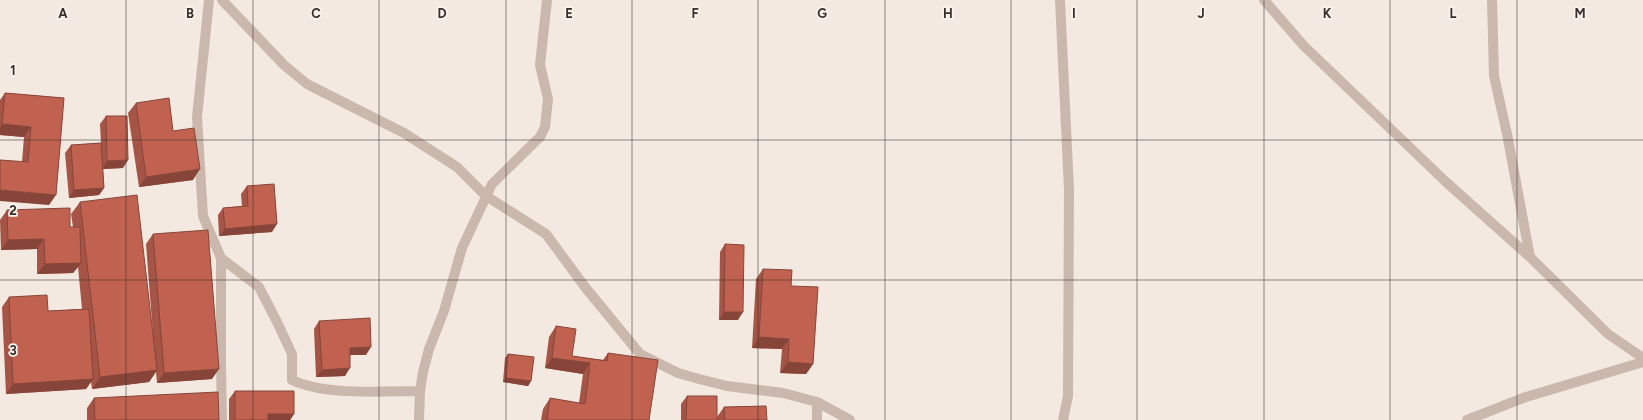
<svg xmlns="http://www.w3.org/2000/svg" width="1643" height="420" font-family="Figtree,sans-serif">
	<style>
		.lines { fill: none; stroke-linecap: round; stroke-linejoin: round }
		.minor { stroke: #cbb8ad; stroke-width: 10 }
		.wall { fill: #a65446 }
		.shaded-wall { fill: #874539 }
		.building { fill: #c16251; stroke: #874539 }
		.grid { fill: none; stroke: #392f2b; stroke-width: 1; stroke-opacity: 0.55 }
		.grid-label { font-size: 13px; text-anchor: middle; font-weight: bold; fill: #392f2b; stroke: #faf3ee; stroke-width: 3.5; stroke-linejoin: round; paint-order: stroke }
	</style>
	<rect width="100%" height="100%" fill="#f3e9e1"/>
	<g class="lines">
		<path class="minor" d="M209,0L197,117L203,216L221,258V364L222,420
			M222,0L284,65L307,84L404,133L457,167L486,196L546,234L585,287L640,354L678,373L699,379L727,386L783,393L817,402L850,420
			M1060,0L1069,190L1068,396L1063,420
			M1264,0L1304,46L1446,182L1530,257L1608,334L1643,358
			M1492,0L1494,76L1507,134L1530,257
			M221,258L259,287L277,322L292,354V380C326,396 382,391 420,391
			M817,402V420
			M419,420L420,391L423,372L429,349L444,311L462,248L492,184L540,137L545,127L548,99L540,65L547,0
			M1467,420L1526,397L1643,362"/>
	</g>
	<path class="wall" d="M5,93L64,98L49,205L22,162L24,137L0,135V100Z
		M136,103L173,131L193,180L139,187L128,113Z
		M106,116L123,168L103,169L104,188L99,195L69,198L65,153L71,145L101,143L100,124Z
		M247,186L272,232L219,236L218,215L223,208L242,206L241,194Z
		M80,202L153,335L146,244L153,234L212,379L157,383L156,372L149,382L92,389L91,382L86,389L6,394L2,307L9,297L48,311L82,309L78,267L73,273L37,274V249L1,250L0,220L7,210L70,227H73L71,214Z
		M725,244L738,320H719L720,252Z
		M763,269L791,286L813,364L806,374L780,373L782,349L752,348L756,279Z
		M319,321L366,355H350L345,376L316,377L314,329Z
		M556,326L572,356L603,360L608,353L649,420H541L543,409L550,398L579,403L583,374L545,368L549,337Z
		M508,354L531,381L528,386L503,382L505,358Z
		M235,391L294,414L290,420H229V399Z
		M687,396L717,420H681V404Z
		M94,398L219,420H87V408Z
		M724,407L767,420H717V417Z"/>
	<path class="shaded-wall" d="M2,124L31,127L24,137L0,135V128Z
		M128,160L123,168L102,169L107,161Z
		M200,169L193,180L139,187L146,177Z
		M104,188L99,195L69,198L74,190Z
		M0,190L56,195L49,205L0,201Z
		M277,224L272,232L219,236L225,229Z
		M44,239L37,249L1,250L8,240Z
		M81,263L73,273L37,274L45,264Z
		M724,312H743L738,320H719Z
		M759,337L789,339L782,349L752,348Z
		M371,347L366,355H344L350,348Z
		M552,358L590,363L583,374L545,368Z
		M788,362L813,364L806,374L780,373Z
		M350,368L345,376L316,377L322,370Z
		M219,369L212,379L157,383L164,373Z
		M157,370L149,382L92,389L100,377Z
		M506,378L531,381L528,386L503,382Z
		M93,379L86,389L6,394L13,384Z
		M268,414H294L290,420H264Z"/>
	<path class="building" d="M5,93L64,98L56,195L0,190V160L28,162L31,127L2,124Z
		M169,98L173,131L194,128L200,169L146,177L136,103Z
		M106,116H127L128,160L107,161Z
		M101,143L104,188L74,190L71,145Z
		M274,184L277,224L225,229L223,208L248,206L247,186Z
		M137,195L157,370L100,377L80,202Z
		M70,208V227H80L81,263L45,264L44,239L8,240L7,210Z
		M208,230L219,369L164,373L153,234Z
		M725,244L744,245L743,312H724Z
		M763,269L792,270L791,286L818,287L813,364L788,362L789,339L759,337Z
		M47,295L48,311L89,309L93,379L13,384L9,297Z
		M370,318L371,347L350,348V368L322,370L319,321Z
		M556,326L576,329L572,356L607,361L608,353L658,360L649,420H547L550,398L585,404L590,363L552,358Z
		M508,354L534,357L531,381L506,378Z
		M235,391H294V414H268V420H235Z
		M218,392L219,420H95L94,398Z
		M687,396H717V420H686Z
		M766,406L767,420H725L724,407Z"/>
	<path class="grid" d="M126,0V420M253,0V420M379,0V420M506,0V420M632,0V420M758,0V420M885,0V420M1011,0V420M1137,0V420M1264,0V420M1390,0V420M1517,0V420M0,140H1643M0,280H1643"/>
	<g class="grid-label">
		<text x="63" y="18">A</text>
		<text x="190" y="18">B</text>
		<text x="316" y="18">C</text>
		<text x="442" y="18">D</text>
		<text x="569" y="18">E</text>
		<text x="695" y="18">F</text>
		<text x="822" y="18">G</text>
		<text x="948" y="18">H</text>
		<text x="1074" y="18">I</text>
		<text x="1201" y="18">J</text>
		<text x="1327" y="18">K</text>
		<text x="1453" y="18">L</text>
		<text x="1580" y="18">M</text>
		<text x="13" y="75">1</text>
		<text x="13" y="215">2</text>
		<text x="13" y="355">3</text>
	</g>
</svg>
